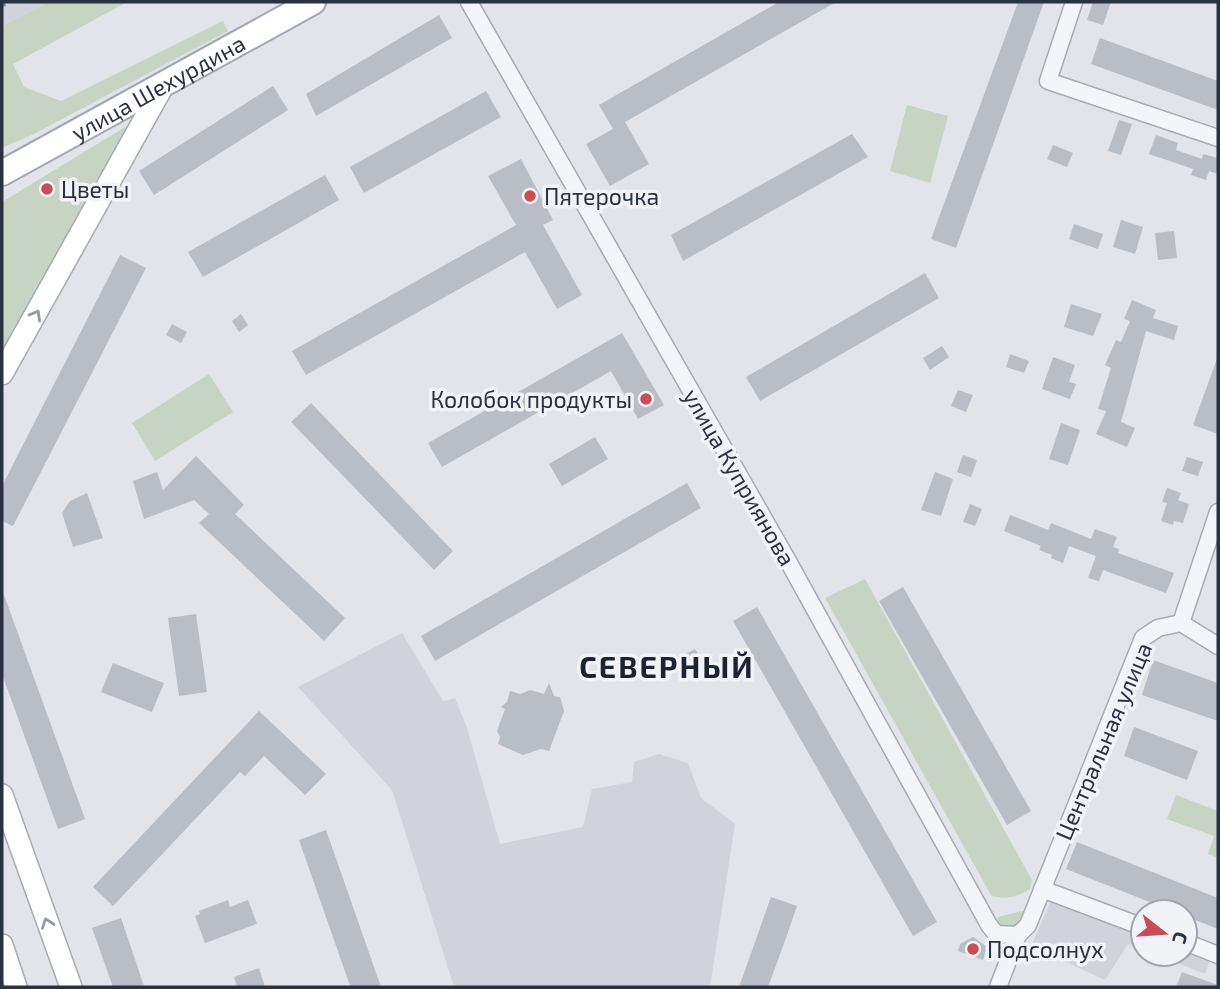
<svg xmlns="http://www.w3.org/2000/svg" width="1220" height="989" font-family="'Exo 2',sans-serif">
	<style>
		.built { fill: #d0d3db }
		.green { fill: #c7d3c3 }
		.building { fill: #b9bdc6 }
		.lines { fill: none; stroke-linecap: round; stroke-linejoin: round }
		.street-casing { stroke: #a7abb4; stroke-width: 19 }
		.secondary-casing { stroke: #a7abb4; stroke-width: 24 }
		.primary-casing { stroke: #a1a8b5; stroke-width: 28 }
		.street { stroke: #f4f5f8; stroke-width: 16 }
		.secondary { stroke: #fff; stroke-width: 21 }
		.primary { stroke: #fff; stroke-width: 24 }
		.rail { stroke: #7c8393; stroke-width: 4.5; stroke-dasharray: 3.5 7; stroke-linecap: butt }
		.oneway { stroke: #9498a0 }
		.poi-dot { fill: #c94c5a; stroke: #f1f3f7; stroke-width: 2.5 }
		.labels { text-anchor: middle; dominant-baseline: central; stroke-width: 7; stroke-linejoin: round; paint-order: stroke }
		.street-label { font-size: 23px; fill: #2a3241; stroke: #f1f3f7 }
		.poi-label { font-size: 23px; fill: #2a3241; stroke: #f1f3f7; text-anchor: start }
		.district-label { font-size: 30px; font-weight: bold; letter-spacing: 2px; fill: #1c2332; stroke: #f1f3f7 }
	</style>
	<rect width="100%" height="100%" fill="#e2e4ea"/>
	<path class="built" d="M2,2H49L2,26Z
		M402,633L443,701L455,698L467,728L500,844L583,827L592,789L632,782L634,762L659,754L688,763L701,798L735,824L710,987H454L392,790L298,687Z
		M1053,896L1143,933V949L1128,944L1105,980L1031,946Z
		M1185,949L1210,959L1205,974L1155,954H1185Z"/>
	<path class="green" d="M49,2H127L13,64L24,87L61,101L223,21L228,31L34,134L2,148V26Z
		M907,105L948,116L930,183L890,171Z
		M135,121L2,362V202Z
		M209,374L233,412L155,461L132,423Z
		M865,579L1032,880L1030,889C1019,896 1003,901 991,895L825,598Z
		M1176,795L1218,811V858L1208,854L1214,836L1167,819Z
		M1030,909L1020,928L1003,932L996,923L998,917Z"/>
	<path class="building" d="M779,2H836L625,122L649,164L610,186L586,144L613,129L599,105Z
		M1018,2H1044L956,248L931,239Z
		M1093,2H1111L1103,25L1087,20Z
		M439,15L452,38L316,116L306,94Z
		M1100,38L1218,81V110L1091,64Z
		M273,86L288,110L154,195L139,171Z
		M486,91L501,117L364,193L350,167Z
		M1119,120L1132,124L1121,155L1108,151Z
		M852,134L868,157L683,261L671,235Z
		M1156,135L1178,143L1176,150L1202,159L1203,154L1218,158V174L1209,171L1206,180L1191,175L1193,169L1149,154Z
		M1053,145L1073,153L1067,167L1047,159Z
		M521,159L553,220L543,225L582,295L557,309L525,252L306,375L292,351L516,225L488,176Z
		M325,175L339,200L203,277L188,252Z
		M1121,220L1143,227L1135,254L1113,247Z
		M1074,224L1103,234L1098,249L1069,239Z
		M1174,231L1177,258L1158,260L1155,233Z
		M120,255L146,268L13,526L2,521V486Z
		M925,273L939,298L760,401L746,377Z
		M1132,300L1156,310L1153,318L1178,326L1174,340L1146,331L1121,422L1135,428L1127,447L1096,434L1106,411L1098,409L1111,368L1105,365L1116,340L1121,342L1130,321L1124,319Z
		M1071,304L1102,314L1093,336L1064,327Z
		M241,314L248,325L239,332L232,321Z
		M172,324L187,332L181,343L166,335Z
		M622,333L664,405L638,419L611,371L442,467L428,443Z
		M942,346L949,357L930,370L923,358Z
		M1010,354L1029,361L1024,373L1006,367Z
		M1218,356V434L1193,425Z
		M1053,357L1075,365L1069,382L1076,384L1070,399L1042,389Z
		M958,390L973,395L966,412L951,406Z
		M311,403L453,551L434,570L291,422Z
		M1061,423L1080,430L1068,465L1049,459Z
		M595,437L608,459L562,486L549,464Z
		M963,455L977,460L971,477L957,472Z
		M196,456L244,505L235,514L345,618L324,641L199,523L209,514L194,500L144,519L133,481L157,472L163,490Z
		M1187,457L1203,462L1198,476L1182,471Z
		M935,472L953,479L941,516L921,510Z
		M687,483L701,508L435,661L421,636Z
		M1167,488L1181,493L1178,500L1189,504L1183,523L1174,521L1173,525L1161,521L1167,503L1162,502Z
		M87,493L103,538L73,547L62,513L70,501Z
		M970,504L982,509L975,526L963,522Z
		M1010,515L1048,530L1051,523L1091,539L1095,529L1117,537L1113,547L1119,549L1118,553L1174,573L1166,593L1103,570L1099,581L1088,578L1096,556L1069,546L1063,563L1051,558L1052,555L1039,550L1041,546L1004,531Z
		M903,587L1031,811L1007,825L879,601Z
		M3,592L85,819L58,829L2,674Z
		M757,607L937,922L913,936L733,621Z
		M196,614L207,692L179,696L168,618Z
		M695,649L703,661L689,670L681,656Z
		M1153,660L1218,683V721L1142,695Z
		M113,663L164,683L152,712L101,692Z
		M549,683L554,696L560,697L564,711L549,751L541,749L523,755L498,744L500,737L497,731L505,709L501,707L507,702L510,691L520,694L530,690L544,694Z
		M259,711L326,774L305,795L264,756L245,776L240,772L113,906L93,887Z
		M1134,727L1198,751L1187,780L1124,756Z
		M326,830L332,847L381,987H351L348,980L299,840Z
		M1077,842L1218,898V929L1185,916V912H1175L1066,869Z
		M771,897L797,906L786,938L768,987H739Z
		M228,900L230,907L248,900L257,924L205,943L195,916L200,914L199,911Z
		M121,918L140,974L144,987H113L92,928Z
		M973,937L987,947L983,960L958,951L960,944Z
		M259,968L265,987H237L234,977Z
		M1182,972L1218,985V987H1176Z"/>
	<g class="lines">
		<defs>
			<path id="street" d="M469,2L788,561L989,925L996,934L1018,935
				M1074,2L1048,81L1218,138
				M1181,623L1218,512
				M1181,623L1218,646
				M1042,889L1143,927
				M1185,942L1218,955
				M998,987L1018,935L1028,925L1143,638L1158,628L1181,623"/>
			<path id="secondary" d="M2,374L163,86
				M2,795L71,987
				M2,945L16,987"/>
			<g id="primary">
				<path id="s1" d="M2,173L313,2"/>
			</g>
		</defs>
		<use href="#street" class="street-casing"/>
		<use href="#secondary" class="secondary-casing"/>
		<use href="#primary" class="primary-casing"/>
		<use href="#street" class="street"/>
		<use href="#secondary" class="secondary"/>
		<use href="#primary" class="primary"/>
		<path class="rail" d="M2,5L8,2"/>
	</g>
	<defs><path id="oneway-chevron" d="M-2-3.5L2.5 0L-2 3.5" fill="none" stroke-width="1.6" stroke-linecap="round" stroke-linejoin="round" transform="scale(1.75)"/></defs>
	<g class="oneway">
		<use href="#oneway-chevron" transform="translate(36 315) rotate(-60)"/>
		<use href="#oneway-chevron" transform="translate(47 923) rotate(-110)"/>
	</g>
	<g class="poi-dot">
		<circle cx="47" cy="189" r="7"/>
		<circle cx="530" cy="196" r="7"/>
		<circle cx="646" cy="399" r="7"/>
		<circle cx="973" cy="949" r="7"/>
	</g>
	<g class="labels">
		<g class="street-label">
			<text stroke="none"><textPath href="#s1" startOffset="178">улица Шехурдина</textPath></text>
			<text transform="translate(740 477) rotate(60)">улица Куприянова</text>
			<text transform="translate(1103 741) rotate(-67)">Центральная улица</text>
		</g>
		<g class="poi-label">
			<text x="61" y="189">Цветы</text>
			<text x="544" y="196">Пятерочка</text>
			<text x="632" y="399" text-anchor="end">Колобок продукты</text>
			<text x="987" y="949">Подсолнух</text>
		</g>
		<g class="district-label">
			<text x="667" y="666">СЕВЕРНЫЙ</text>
		</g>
	</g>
	<rect width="1220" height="989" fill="none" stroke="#2a3241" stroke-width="7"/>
	<g transform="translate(1164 933) rotate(107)"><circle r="33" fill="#f1f3f7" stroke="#a1a6ae" stroke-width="2"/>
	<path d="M0-5L12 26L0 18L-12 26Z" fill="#c94c5a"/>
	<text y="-10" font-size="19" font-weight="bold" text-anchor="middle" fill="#2a3241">С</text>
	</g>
</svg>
